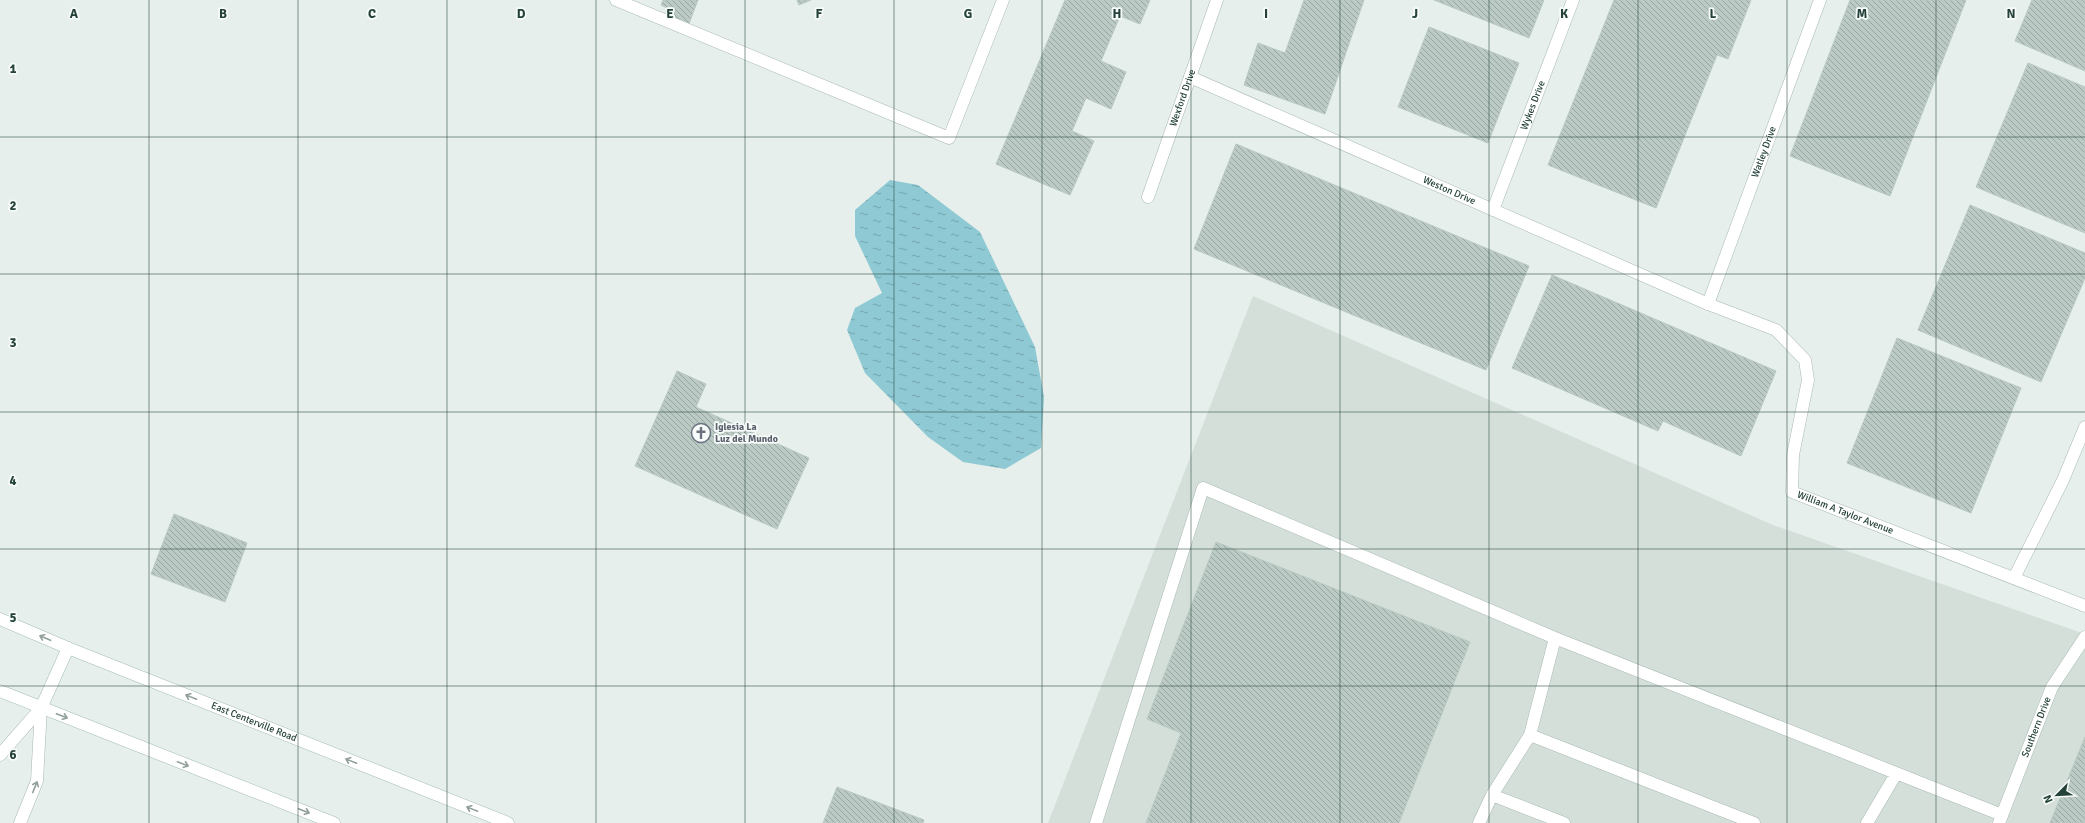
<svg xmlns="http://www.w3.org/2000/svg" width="2085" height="823" font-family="Signika,sans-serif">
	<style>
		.built { fill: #d4dfda }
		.water { fill: url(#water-ripples) }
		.building { fill: url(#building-back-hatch); stroke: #b8c9c2 }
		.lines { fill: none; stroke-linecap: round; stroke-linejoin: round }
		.lane-casing { stroke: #a8b8b2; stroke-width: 13 }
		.street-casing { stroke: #a8b8b2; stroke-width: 13 }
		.secondary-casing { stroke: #a4bbb3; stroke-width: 13 }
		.lane { stroke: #fff; stroke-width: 12 }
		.street { stroke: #fff; stroke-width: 12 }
		.secondary { stroke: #fff; stroke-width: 12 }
		.oneway { stroke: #92a09c }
		.grid { fill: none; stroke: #24423a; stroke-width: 1; stroke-opacity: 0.55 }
		.labels { text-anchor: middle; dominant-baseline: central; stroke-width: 3.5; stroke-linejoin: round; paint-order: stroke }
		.street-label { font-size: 10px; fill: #24423a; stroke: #f7fbf9 }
		.worship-label { font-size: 10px; font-weight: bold; fill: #5b616d; stroke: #f7fbf9; text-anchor: start }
		.grid-label { font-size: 13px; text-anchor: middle; font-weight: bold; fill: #24423a; stroke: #f7fbf9; stroke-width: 3.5; stroke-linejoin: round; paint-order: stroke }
	</style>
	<defs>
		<pattern id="water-ripples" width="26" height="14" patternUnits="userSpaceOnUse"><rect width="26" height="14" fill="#8ec9d4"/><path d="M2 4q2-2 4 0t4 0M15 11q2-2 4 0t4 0" fill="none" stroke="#74a5ad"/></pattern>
		<pattern id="building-back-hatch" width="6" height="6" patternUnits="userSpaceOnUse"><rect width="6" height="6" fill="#bbcac4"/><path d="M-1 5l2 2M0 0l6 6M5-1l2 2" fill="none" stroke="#98a6a0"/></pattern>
	</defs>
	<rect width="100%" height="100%" fill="#e6efeb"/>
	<path class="built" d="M1253,296L1773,525L2085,634V823H1048Z"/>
	<path class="water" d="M890,180L918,185L980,232L1035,347L1044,397L1041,448L1005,469L963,462L928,437L865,373L847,330L855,308L882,293L855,236V210Z"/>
	<path class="building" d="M663,0H698L688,26L664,16L667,8L661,5Z
		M797,0H811L799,5Z
		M1065,0H1150L1140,24L1120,16L1101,61L1126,72L1111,109L1086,98L1072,131L1094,141L1070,195L996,164Z
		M1304,0H1364L1325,114L1244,85L1258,43L1285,53Z
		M1434,0H1544L1529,38Z
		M1614,0H1751L1728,59L1717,55L1656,208L1548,165Z
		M1850,0H1966L1890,196L1790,156Z
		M2032,0H2085V71L2015,41Z
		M1429,27L1519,63L1488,143L1398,107Z
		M2028,63L2085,87V233L1976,187Z
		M1236,144L1529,266L1486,370L1194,249Z
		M1970,205L2085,253V278L2041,382L1918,330Z
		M1552,275L1776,371L1741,456L1663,421L1658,431L1512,368Z
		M1897,338L2021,388L1971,513L1847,463Z
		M677,371L706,384L696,407L809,458L777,529L635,466Z
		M174,514L247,543L225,602L151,574Z
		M1216,542L1470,642L1399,823H1146L1181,733L1147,719Z
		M2085,737V823H2050Z
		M837,787L924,820L923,823H823Z"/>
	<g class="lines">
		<defs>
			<path id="lane" d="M616,0L949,138L1003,0
				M2014,578L2063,480L2085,427
				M1530,735L1754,823
				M0,755L41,708
				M1492,795L1530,735L1555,638L2002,815
				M20,823L37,781L41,708
				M1096,823L1203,488L1555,638
				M1479,823L1492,795L1564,823
				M1867,823L1896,774"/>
			<g id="street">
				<path id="s1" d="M1190,77L1708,304L1776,330L1805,360L1808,380L1793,455L1792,492L2085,606"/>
				<path id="s2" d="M1148,197L1217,0"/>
				<path id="s3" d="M1493,210L1573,0"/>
				<path id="s4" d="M1708,304L1820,0"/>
				<path id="s5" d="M1999,823L2052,687L2085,637"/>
			</g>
			<g id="secondary">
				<path id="s6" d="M0,619L68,648L508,823"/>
				<path d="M0,691L334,823"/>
				<path d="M41,708L68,648"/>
			</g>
		</defs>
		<use href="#lane" class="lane-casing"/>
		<use href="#street" class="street-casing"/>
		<use href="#secondary" class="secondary-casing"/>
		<use href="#lane" class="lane"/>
		<use href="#street" class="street"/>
		<use href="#secondary" class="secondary"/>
	</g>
	<defs><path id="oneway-shaft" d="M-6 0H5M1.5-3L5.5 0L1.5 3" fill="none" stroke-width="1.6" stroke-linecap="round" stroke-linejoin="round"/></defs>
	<g class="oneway">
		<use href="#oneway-shaft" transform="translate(45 638) rotate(-157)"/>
		<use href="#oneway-shaft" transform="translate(191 697) rotate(-158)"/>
		<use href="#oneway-shaft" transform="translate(62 716) rotate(21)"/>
		<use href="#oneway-shaft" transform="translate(351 761) rotate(-158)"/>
		<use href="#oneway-shaft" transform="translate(183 764) rotate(21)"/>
		<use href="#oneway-shaft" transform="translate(35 787) rotate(-68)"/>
		<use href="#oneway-shaft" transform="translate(472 809) rotate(-158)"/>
		<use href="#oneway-shaft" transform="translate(304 811) rotate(21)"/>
	</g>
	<path class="grid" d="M149,0V823M298,0V823M447,0V823M596,0V823M745,0V823M894,0V823M1042,0V823M1191,0V823M1340,0V823M1489,0V823M1638,0V823M1787,0V823M1936,0V823M0,137H2085M0,274H2085M0,412H2085M0,549H2085M0,686H2085"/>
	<defs>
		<symbol id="church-ring" viewBox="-11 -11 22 22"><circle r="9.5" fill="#f7fbf9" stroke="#6b7280" stroke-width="1.5"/><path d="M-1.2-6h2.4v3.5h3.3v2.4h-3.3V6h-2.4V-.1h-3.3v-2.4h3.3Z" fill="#6b7280"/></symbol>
	</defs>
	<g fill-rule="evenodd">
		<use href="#church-ring" x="690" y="422" width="22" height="22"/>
	</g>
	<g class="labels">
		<g class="street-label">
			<text stroke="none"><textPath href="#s2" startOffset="105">Wexford Drive</textPath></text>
			<text stroke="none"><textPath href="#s3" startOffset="112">Wykes Drive</textPath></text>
			<text stroke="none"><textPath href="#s4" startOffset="162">Watley Drive</textPath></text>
			<text stroke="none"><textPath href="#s1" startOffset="283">Weston Drive</textPath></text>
			<text stroke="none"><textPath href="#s1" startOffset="871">William A Taylor Avenue</textPath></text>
			<text stroke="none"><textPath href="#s6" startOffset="274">East Centerville Road</textPath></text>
			<text stroke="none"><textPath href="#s5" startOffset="103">Southern Drive</textPath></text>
		</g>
		<g class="worship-label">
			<text x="715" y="427">Iglesia La<tspan x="715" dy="12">Luz del Mundo</tspan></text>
		</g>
	</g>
	<g class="grid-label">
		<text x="74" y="18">A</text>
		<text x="223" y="18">B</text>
		<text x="372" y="18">C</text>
		<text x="521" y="18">D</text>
		<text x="670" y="18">E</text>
		<text x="819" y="18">F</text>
		<text x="968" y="18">G</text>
		<text x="1117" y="18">H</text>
		<text x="1266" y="18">I</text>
		<text x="1415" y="18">J</text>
		<text x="1564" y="18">K</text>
		<text x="1713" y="18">L</text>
		<text x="1862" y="18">M</text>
		<text x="2011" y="18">N</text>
		<text x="13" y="73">1</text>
		<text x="13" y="210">2</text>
		<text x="13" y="347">3</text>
		<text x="13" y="485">4</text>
		<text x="13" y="622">5</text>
		<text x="13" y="759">6</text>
	</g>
	<g transform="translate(2057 795) rotate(246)" stroke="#f7fbf9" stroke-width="3" paint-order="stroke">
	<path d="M0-3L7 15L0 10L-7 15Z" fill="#24423a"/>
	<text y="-6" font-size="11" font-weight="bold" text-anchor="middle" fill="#24423a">N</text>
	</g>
</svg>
